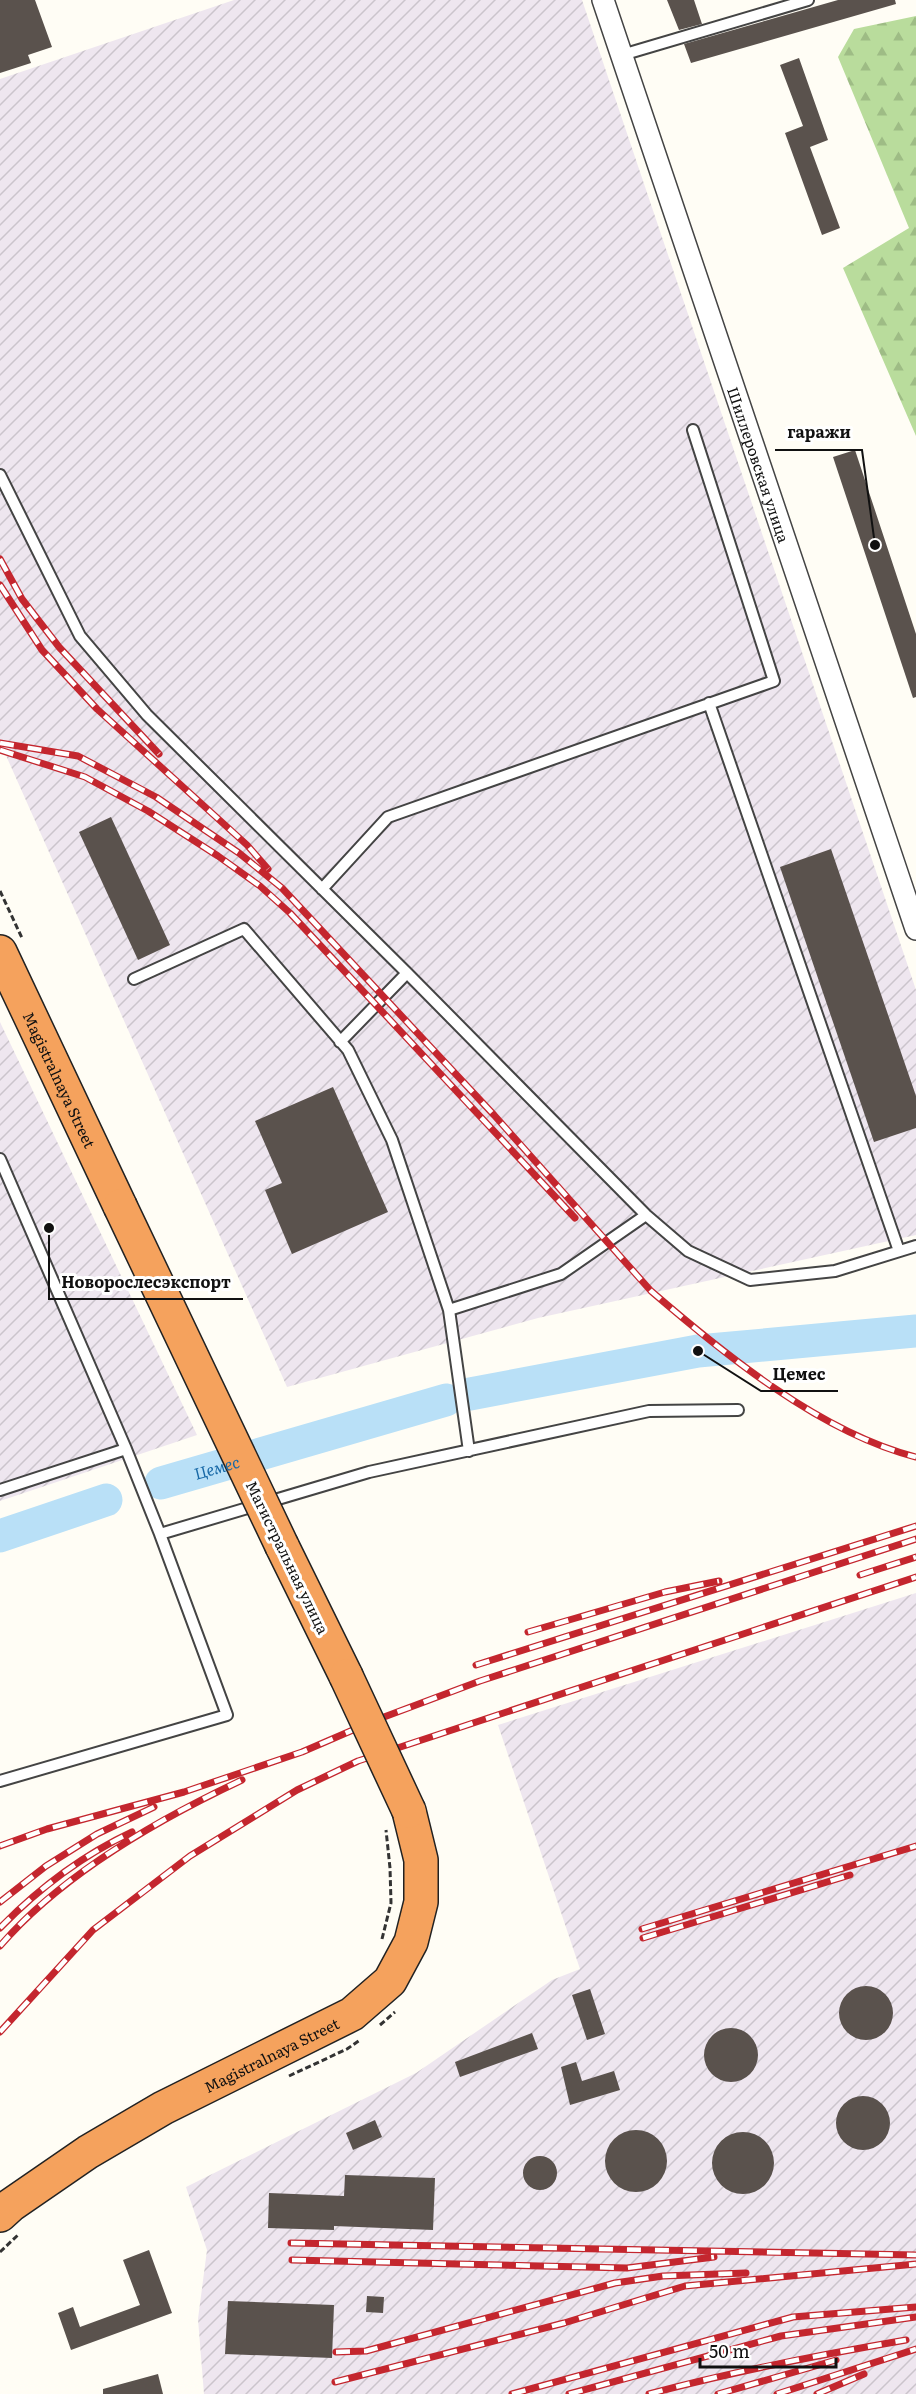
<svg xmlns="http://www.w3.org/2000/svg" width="916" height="2394" font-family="Literata,serif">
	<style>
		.industrial { fill: url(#industrial-furrows) }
		.forest { fill: url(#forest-firs) }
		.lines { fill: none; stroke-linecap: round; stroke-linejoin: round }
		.river { stroke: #b9e0f7; stroke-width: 33 }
		.building { fill: #5a524d }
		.lane-casing { stroke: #444; stroke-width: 14 }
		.street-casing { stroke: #444; stroke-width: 24 }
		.highway-casing { stroke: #222; stroke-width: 36 }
		.path { stroke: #333; stroke-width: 3; stroke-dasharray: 6 3; stroke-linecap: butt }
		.lane { stroke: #fff; stroke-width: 10 }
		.street { stroke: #fff; stroke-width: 21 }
		.highway { stroke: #f5a25d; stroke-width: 33 }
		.rail-casing { stroke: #c4262e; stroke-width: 7 }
		.rail { stroke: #fff; stroke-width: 4.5; stroke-dasharray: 14; stroke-linecap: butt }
		.highway-bridge-casing { stroke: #222; stroke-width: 36; stroke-linecap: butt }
		.highway-bridge { stroke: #f5a25d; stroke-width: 33 }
		.labels { text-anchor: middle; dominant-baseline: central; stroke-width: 6; stroke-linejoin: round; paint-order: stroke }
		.street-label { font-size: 15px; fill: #111; stroke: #fff }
		.water-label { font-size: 16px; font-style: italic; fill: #1768a6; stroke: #fff }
		.leader { fill: none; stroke: #111; stroke-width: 2 }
		.callout-dot { fill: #111; stroke: #fff; stroke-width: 2 }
		.callout-label { font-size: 16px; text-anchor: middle; font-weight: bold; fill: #111; stroke: #fff; stroke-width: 6; stroke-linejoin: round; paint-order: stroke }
	</style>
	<defs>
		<pattern id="industrial-furrows" width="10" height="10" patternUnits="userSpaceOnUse" patternTransform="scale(1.5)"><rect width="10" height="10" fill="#eee6ef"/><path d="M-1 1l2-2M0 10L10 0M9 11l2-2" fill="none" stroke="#cbc4cc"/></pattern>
		<pattern id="forest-firs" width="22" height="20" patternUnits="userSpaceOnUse" patternTransform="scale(1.5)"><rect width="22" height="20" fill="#b9dc9c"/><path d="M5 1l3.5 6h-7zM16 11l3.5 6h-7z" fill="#9ebc85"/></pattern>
	</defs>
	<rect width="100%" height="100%" fill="#fffdf5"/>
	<path class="industrial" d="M234,0H582L916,990V1235L538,1318L287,1387L0,742V79Z
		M0,1022L197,1435L0,1501Z
		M916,1593V2394H204L198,2319L207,2250L186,2187L416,2073L552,1980L580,1969L498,1725Z"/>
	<path class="forest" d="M916,16V436L843,268L909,228L838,57L854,29Z"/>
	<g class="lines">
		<g class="river">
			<path d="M470,1394L698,1351L916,1331"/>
			<path id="s1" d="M161,1483L446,1400"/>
			<path d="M0,1536L106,1500"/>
		</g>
	</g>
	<path class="building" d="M0,0H35L52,47L28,55L31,63L0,73Z
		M667,0H694L702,24L679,30Z
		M838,0H895L896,4L691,63L684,44Z
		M799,58L828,140L810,147L840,228L822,235L785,133L803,126L780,65Z
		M855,450L916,634V697L913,698L833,457Z
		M111,817L170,945L138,960L79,832Z
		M831,849L916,1096V1128L874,1142L780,867Z
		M333,1087L388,1212L292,1254L265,1190L282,1183L255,1121Z
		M839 2013a27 27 0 1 1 54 0a27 27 0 1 1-54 0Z
		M590,1989L605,2034L587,2040L572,1995Z
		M704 2055a27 27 0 1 1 54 0a27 27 0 1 1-54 0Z
		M532,2033L538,2049L460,2077L455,2062Z
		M576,2062L582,2081L614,2071L620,2090L570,2105L561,2067Z
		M836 2123a27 27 0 1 1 54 0a27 27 0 1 1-54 0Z
		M375,2120L382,2137L353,2150L346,2133Z
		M605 2161a31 31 0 1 1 62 0a31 31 0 1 1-62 0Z
		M712 2163a31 31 0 1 1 62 0a31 31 0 1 1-62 0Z
		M523 2173a17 17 0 1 1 34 0a17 17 0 1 1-34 0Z
		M345,2175L435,2178L433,2230L334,2226V2230L268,2228L269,2193L344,2196Z
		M149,2250L172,2313L71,2350L58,2313L73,2307L80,2327L140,2305L123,2260Z
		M367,2296L384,2297L383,2313L366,2312Z
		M228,2301L334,2305L332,2358L225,2354Z
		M158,2374L163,2394H103V2389Z"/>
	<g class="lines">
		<defs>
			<path id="lane" d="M622,55L808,0
				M0,475L80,636L147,715L407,973L646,1215L688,1251L750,1280L835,1271L916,1246
				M709,703L899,1251
				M322,889L388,817L774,681L693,430
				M134,979L244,929L348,1050L392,1140L449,1310L469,1451
				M340,1042L407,973
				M0,1159L126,1449L160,1534
				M449,1310L561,1274L646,1215
				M0,1490L126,1449
				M0,1781L227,1715L160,1534L369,1472L649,1411L738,1410"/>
			<g id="street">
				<path id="s2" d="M603,0L916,929"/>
			</g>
			<g id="highway">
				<path id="s3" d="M0,952L120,1206"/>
				<path d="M282,1546L346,1676"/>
				<path id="s4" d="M0,2215L11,2205L88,2152L163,2108L352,2014L390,1981L411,1942L421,1902V1860L409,1811"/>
			</g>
		</defs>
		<use href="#lane" class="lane-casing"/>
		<use href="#street" class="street-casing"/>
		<use href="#highway" class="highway-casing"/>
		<path class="path" d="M0,891L22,938
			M382,1939L391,1903L390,1868L386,1830
			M380,2025L395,2012
			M289,2076L347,2049L360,2040
			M0,2252L18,2235"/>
		<use href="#lane" class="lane"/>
		<use href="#street" class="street"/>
		<use href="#highway" class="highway"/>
		<defs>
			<path id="rail" d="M0,559L22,599L59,647L159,754
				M0,585L42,650L97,709L247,845L268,869
				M0,743L78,756L156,797L239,853L282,888L494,1115L651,1291C724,1354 821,1433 916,1457
				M0,750L85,777L148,811L218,856L260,886L290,913L575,1218
				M860,1575L916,1557
				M528,1632L665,1592L719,1581
				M476,1665L916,1526
				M0,1846L47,1829L184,1792L302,1752L376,1720L480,1681L916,1539
				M0,1902L46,1866L97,1834L154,1807
				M0,1928C38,1889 83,1855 132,1832
				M642,1929L916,1846
				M643,1938L850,1875
				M0,1946C62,1874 157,1820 242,1780
				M0,2032L93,1930L190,1856L297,1790L358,1761L916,1577
				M291,2243L916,2255
				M292,2260L627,2268L714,2257
				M336,2352L366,2351L615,2283L663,2276L746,2273
				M335,2382L564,2323L685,2286L916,2264
				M512,2394L793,2317L916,2307
				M569,2394L781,2336L916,2317
				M649,2394C734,2371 819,2355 906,2340
				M718,2394L836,2360
				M777,2394L916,2349
				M817,2394L864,2374"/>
		</defs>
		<use href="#rail" class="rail-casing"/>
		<use href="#rail" class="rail"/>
		<defs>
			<path id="highway-bridge" d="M120,1206L282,1546
				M346,1676L409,1811"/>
		</defs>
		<use href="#highway-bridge" class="highway-bridge-casing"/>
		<use href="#highway-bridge" class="highway-bridge"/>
	</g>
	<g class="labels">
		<g class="street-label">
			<text stroke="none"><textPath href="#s2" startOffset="490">Шиллеровская улица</textPath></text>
			<text stroke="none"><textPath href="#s3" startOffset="141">Magistralnaya Street</textPath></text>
			<text transform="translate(288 1557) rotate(64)">Магистральная улица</text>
			<text stroke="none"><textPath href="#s4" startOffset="316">Magistralnaya Street</textPath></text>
		</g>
		<g class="water-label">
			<text stroke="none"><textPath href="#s1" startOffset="58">Цемес</textPath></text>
		</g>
	</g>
	<path class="leader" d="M875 545L862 450H775M49 1228L49 1299H243M698 1351L761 1391H838"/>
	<g class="callout-dot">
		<circle cx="875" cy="545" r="6"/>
		<circle cx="49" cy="1228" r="6"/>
		<circle cx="698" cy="1351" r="6"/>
	</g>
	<g class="callout-label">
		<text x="819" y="438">гаражи</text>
		<text x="146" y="1288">Новорослесэкспорт</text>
		<text x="799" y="1380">Цемес</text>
	</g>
	<path d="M700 2358v9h136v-9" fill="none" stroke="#111111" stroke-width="3"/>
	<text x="709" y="2358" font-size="18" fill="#111111" stroke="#ffffff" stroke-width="4.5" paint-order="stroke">50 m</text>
</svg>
